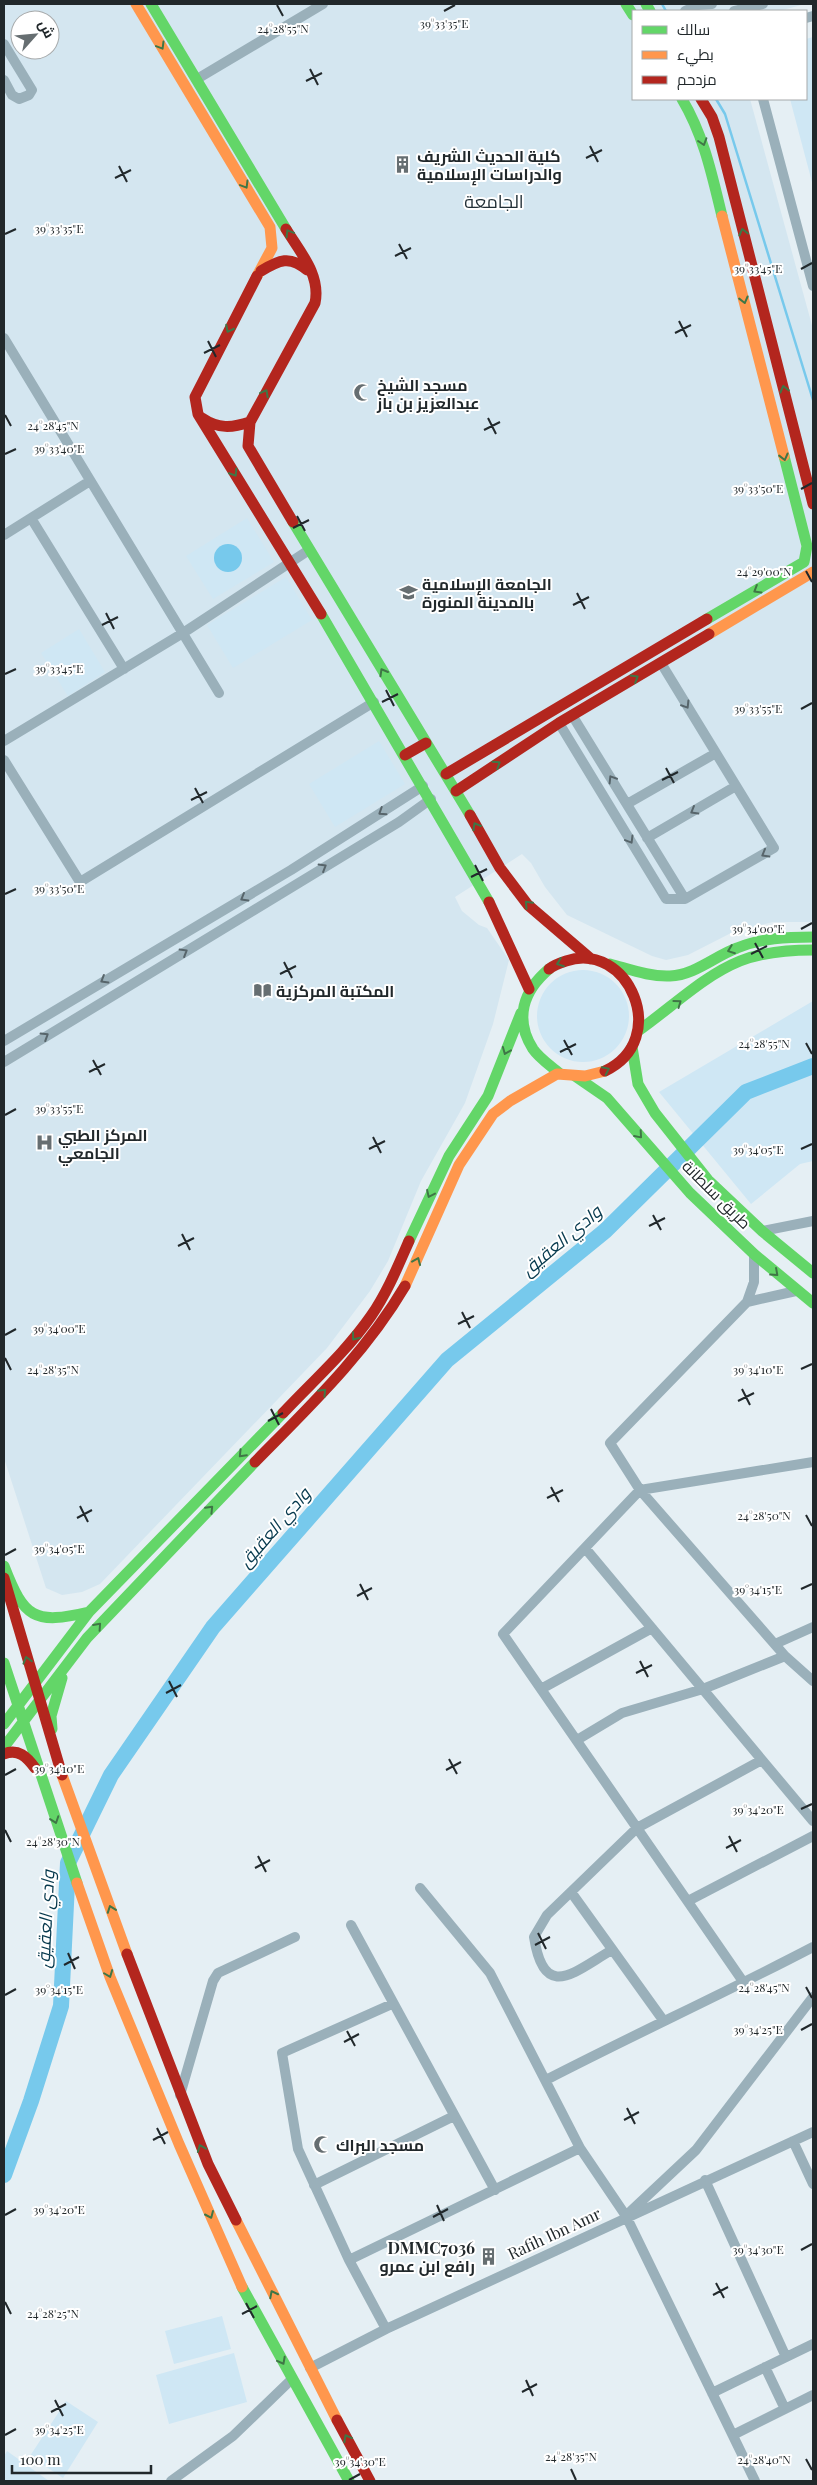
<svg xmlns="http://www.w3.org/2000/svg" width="817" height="2485" font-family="'Playfair Display',Cairo,serif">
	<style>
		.built { fill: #d4e6f0; fill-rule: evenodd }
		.green { fill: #cfe7f4 }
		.water { fill: #77c9ec }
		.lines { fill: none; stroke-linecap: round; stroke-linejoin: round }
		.stream { stroke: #77c9ec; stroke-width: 2.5 }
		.river { stroke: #77c9ec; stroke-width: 16 }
		.street { stroke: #9ab0ba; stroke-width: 10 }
		.fast { stroke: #63d668; stroke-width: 11 }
		.slow { stroke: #ff974d; stroke-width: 11 }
		.jam { stroke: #b3261e; stroke-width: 11 }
		.oneway { stroke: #3f7646 }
		.oneway2 { stroke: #57656b }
		.ticks { fill: none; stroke: #21282b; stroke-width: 2 }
		.labels { text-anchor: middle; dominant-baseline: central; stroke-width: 4; stroke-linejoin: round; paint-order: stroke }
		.poi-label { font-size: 16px; font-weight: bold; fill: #21282b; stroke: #fff; text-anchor: start }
		.street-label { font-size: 16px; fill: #21282b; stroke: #fff }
		.neighbourhood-label { font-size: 18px; fill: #212f36; stroke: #fff }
		.water-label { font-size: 18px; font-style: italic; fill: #06394d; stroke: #fff }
		.ticks-label { font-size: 12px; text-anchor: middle; fill: #21282b; stroke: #fff; stroke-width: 4; stroke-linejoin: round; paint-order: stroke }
	</style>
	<rect width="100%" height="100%" fill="#e5eff4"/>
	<path class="built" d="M4,4H805L779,11H633V99H750L813,329V922H773L733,932L688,955L666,960L652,956L567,915L545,887L531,863L522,854L455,897L462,911L479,925L487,928L509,960L493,1024L465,1103L421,1181L388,1261L370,1291L327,1348L100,1584L82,1592L62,1595L46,1588L4,1458ZM20,20H50V50H20Z"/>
	<path class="green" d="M813,37V186L790,99H806V39Z
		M247,518L274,562L213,599L186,556Z
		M286,577L312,620L233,668L207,625Z
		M79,629L105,672L68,696L41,653Z
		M379,741L405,784L335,827L309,784Z
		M537 1016a46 46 0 1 1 92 0a46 46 0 1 1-92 0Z
		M813,1001V1161L800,1164L751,1204L659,1092Z
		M222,2316L231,2349L174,2364L165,2331Z
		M234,2353L247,2402L169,2424L156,2375Z
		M66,2401L98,2422L63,2478L30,2456Z
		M7,2451L49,2481H4V2456Z"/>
	<path class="water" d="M214 558a14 14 0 1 1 28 0a14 14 0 1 1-28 0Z"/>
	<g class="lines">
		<path class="stream" d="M662,4L666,11
			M716,99L725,114L813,400"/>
		<path class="river" d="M4,2175L31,2101L61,2006L68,1863L111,1775L213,1627L447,1360L605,1231L746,1092L813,1066"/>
		<path class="street" d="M685,11L698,5L712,4
			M734,11L763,4
			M806,18L813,16
			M4,44L32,90L29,95L19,99L12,95L4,80
			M197,79L323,4
			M763,99L813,286
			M4,338L219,693
			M31,518L124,669
			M4,535L90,481
			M572,715L685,899L774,848L661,663
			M559,723L666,899H685
			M4,741L183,633L309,550
			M4,760L80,882L374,702
			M627,804L716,753
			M647,838L736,786
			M4,1041L291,870L423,786
			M4,1062L399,822L431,799
			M762,1231L813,1221
			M754,1254V1282L747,1302L610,1443L640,1490L785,1656L813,1681
			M747,1302L796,1291
			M585,1548L813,1821
			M775,1644L813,1627
			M541,1689L652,1628
			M577,1740L622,1713L703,1689L785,1656
			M420,1888L490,1973L580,2148L626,2216L755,2481
			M571,1892L663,2020
			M688,1901L813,1836
			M351,1925L495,2190
			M612,1950C575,1971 544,2003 534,1937L547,1915L637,1828L762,1760
			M744,1983L503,1634L640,1490L813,1462
			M546,2080C635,2034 725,1993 813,1947
			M180,2095L213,1981L218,1973L295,1937
			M793,2141L813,2184
			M705,2180L786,2357
			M314,2185L454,2116
			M631,2211L696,2150L813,1997
			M349,2260L580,2148
			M386,2329L349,2260L298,2149L282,2053L392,2004
			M765,2367L785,2409
			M310,2368L386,2329L813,2132
			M712,2393L813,2344
			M733,2435L813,2395
			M171,2481L233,2436L292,2379"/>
		<path class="fast" d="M151,4L286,229
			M626,4L633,15
			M646,4L650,11
			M682,99C704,136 712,175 722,216
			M293,522L470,815
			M321,614L489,902
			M707,619L804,562L807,546L784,456
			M610,964C629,969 650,977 670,976C695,975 715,956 737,948C761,938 787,937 813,937
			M549,969C523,991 514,1019 533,1049C539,1058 551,1066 559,1073
			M638,1031C671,1008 703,976 740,961C763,952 789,950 813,950
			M632,1047L638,1084L655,1113L708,1180L762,1231L813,1273
			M575,1076L607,1098L690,1193L754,1254L813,1303
			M409,1241L449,1156L488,1096L521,1013
			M4,1566C24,1618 34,1625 89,1612
			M4,1663L77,1883
			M4,1724L89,1612L283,1413
			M52,1729L51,1716L62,1678
			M4,1747L87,1638L255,1462
			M242,2287L349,2481"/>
		<path class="slow" d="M136,4L270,227L272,248L257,276
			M722,216L784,456
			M709,634L813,572
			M405,1286L459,1165L493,1114L510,1101L557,1074L585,1076L605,1071
			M62,1775L127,1954
			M77,1883L110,1977L179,2144L242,2287
			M236,2220L337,2420"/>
		<path class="jam" d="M701,99L712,117L719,137L813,504
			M286,229C300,252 321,275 315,303L250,422L248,446L293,522
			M261,271C279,260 290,255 307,270
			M257,276L195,397L198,414L321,614
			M202,418C218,429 232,428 250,422
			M405,755L426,743
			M446,774L707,619
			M456,791L559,723L709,634
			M470,815L500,868L528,905L591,959
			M489,902L529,989
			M549,969C554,965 560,963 566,961C628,940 672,1039 605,1071
			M283,1413C313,1381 346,1352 371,1316C387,1293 398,1266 409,1241
			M255,1462C309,1407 365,1354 405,1286
			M4,1578L62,1775
			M4,1754C18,1748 27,1757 35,1768
			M127,1954L208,2164L236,2220
			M337,2420L370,2481"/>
	</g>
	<defs><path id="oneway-chevron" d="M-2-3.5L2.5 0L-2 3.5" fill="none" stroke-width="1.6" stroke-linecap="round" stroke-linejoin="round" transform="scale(1.25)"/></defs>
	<g class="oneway">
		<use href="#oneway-chevron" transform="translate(161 46) rotate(59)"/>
		<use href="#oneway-chevron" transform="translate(703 142) rotate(72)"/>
		<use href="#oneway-chevron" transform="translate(245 185) rotate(59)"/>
		<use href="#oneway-chevron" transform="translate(743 232) rotate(-104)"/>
		<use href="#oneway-chevron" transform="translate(289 233) rotate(-121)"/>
		<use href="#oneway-chevron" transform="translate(744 300) rotate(76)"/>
		<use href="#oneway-chevron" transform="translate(229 329) rotate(117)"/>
		<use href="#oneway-chevron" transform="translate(784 389) rotate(-104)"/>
		<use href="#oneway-chevron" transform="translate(265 393) rotate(-62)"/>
		<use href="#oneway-chevron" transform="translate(784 457) rotate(76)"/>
		<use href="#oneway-chevron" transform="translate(234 473) rotate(58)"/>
		<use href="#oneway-chevron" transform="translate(757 590) rotate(149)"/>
		<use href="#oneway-chevron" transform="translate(383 672) rotate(-120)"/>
		<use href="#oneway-chevron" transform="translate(635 678) rotate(-31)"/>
		<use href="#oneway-chevron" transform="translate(497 764) rotate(-33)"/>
		<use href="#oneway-chevron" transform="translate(476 826) rotate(-120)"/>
		<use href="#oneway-chevron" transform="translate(528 904) rotate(-133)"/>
		<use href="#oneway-chevron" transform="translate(731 950) rotate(159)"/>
		<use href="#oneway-chevron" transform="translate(560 963) rotate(159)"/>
		<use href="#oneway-chevron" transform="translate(678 1003) rotate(-36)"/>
		<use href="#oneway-chevron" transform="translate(506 1051) rotate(112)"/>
		<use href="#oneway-chevron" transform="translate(606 1070) rotate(-26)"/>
		<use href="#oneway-chevron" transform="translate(639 1135) rotate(49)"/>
		<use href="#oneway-chevron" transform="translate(430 1194) rotate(115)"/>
		<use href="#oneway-chevron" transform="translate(417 1261) rotate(-67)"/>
		<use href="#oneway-chevron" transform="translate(775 1273) rotate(42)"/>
		<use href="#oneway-chevron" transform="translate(355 1337) rotate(128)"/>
		<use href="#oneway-chevron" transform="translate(323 1392) rotate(-46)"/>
		<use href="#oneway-chevron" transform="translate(242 1454) rotate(134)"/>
		<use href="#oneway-chevron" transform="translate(210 1509) rotate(-46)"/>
		<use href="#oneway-chevron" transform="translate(98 1626) rotate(-48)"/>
		<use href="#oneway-chevron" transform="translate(27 1660) rotate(-106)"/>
		<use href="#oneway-chevron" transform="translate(55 1820) rotate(71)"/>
		<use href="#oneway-chevron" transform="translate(111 1909) rotate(-110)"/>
		<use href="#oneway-chevron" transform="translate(109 1974) rotate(69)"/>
		<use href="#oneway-chevron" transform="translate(201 2148) rotate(-112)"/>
		<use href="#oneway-chevron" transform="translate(210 2215) rotate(66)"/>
		<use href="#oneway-chevron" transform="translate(273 2294) rotate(-117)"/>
		<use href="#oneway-chevron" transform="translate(282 2361) rotate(62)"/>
		<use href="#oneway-chevron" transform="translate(347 2438) rotate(-118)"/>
	</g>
	<g class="oneway2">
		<use href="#oneway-chevron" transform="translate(686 705) rotate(58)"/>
		<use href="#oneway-chevron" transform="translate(612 779) rotate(-122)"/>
		<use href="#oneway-chevron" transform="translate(694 811) rotate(150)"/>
		<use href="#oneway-chevron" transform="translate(382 812) rotate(147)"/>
		<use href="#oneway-chevron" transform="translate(630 840) rotate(59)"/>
		<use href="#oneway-chevron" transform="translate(765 854) rotate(150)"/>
		<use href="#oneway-chevron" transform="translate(323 867) rotate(-31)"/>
		<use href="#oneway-chevron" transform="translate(244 898) rotate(150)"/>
		<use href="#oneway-chevron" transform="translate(184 952) rotate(-31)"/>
		<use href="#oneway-chevron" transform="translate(104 980) rotate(149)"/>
		<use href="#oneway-chevron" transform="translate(45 1036) rotate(-32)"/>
	</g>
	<path class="ticks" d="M277,5L283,16M444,11L455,5M310,69L318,85M306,81L322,73M590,146L598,162M586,158L602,150M119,166L127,182M115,178L131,170M5,234L16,229M399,244L407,259M395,256L411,248M801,269L812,263M679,321L687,337M675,333L691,325M208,341L216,357M204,353L220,345M5,415L11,426M488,418L496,434M484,430L500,422M5,454L16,449M801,489L812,483M297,516L305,531M293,528L309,520M806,571L812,582M577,593L585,609M573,605L589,597M106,613L114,629M102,625L118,617M5,674L16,669M386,690L394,706M382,702L398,694M801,709L812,703M666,768L674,783M662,780L678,772M195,788L203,803M191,800L207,792M475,865L483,881M471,877L487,869M5,894L16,889M801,929L812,923M755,943L763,958M751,954L767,946M284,962L292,978M280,974L296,966M564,1040L572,1055M806,1043L812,1054M560,1052L576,1044M93,1060L101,1075M89,1072L105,1064M5,1115L16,1109M373,1137L381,1153M369,1149L385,1141M801,1149L812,1144M653,1215L661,1230M649,1226L665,1218M182,1234L190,1250M178,1246L194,1238M462,1312L470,1328M458,1324L474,1316M5,1335L16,1329M5,1358L11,1370M801,1369L812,1364M742,1389L750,1405M738,1401L754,1393M271,1409L279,1425M268,1421L283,1413M551,1487L559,1502M547,1498L563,1490M80,1506L88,1522M806,1515L812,1526M77,1518L92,1510M5,1555L16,1549M360,1584L368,1600M801,1589L812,1584M357,1596L372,1588M640,1661L648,1677M636,1673L652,1665M169,1681L177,1697M166,1693L181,1685M449,1759L457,1774M446,1770L461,1762M5,1775L16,1769M801,1809L812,1804M5,1830L11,1842M729,1836L737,1852M726,1848L741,1840M258,1856L266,1872M255,1868L270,1860M538,1933L546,1949M535,1945L550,1937M68,1953L75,1969M64,1965L79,1957M806,1987L812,1998M5,1995L16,1989M801,2030L812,2024M347,2031L355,2046M344,2042L359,2034M627,2108L635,2124M624,2120L639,2112M157,2128L165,2144M153,2140L168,2132M437,2205L444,2221M5,2215L16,2209M433,2217L448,2209M801,2250L812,2244M716,2283L724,2298M713,2295L728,2287M5,2302L11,2314M246,2303L254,2318M242,2314L257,2306M526,2380L533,2396M522,2392L537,2384M55,2400L63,2416M51,2412L66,2404M5,2435L16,2429M806,2459L812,2470M571,2469L576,2480M349,2480L360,2474"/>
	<defs>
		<symbol id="building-bare" viewBox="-9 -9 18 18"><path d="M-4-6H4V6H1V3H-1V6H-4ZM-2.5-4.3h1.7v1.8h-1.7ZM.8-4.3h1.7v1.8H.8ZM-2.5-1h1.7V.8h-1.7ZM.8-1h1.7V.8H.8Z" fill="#666e71" stroke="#fff" stroke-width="2.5" paint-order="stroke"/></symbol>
		<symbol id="mosque-bare" viewBox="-9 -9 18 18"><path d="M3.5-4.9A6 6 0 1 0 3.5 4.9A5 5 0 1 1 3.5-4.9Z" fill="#666e71" stroke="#fff" stroke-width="2.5" paint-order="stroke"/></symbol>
		<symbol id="university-bare" viewBox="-9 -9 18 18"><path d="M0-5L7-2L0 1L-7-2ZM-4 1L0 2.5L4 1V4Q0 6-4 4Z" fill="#666e71" stroke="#fff" stroke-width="2.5" paint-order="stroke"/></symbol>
		<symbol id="library-bare" viewBox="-9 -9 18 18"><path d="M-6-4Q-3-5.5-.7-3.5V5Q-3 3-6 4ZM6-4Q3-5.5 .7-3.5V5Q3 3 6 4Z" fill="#666e71" stroke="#fff" stroke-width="2.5" paint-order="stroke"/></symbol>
		<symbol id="hospital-bare" viewBox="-9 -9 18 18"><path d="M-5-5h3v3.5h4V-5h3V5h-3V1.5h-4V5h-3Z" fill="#666e71" stroke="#fff" stroke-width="2.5" paint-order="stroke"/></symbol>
	</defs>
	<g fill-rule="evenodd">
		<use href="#building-bare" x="390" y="152" width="25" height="25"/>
		<use href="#mosque-bare" x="350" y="380" width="25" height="25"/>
		<use href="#university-bare" x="396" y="580" width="25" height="25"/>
		<use href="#library-bare" x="250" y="978" width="25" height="25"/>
		<use href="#hospital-bare" x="32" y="1130" width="25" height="25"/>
		<use href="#mosque-bare" x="310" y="2132" width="25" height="25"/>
		<use href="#building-bare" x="476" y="2244" width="25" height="25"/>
	</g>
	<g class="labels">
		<g class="poi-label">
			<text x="417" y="155">كلية الحديث الشريف<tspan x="417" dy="18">والدراسات الإسلامية</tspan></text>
			<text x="377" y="384">مسجد الشيخ<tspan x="377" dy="18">عبدالعزيز بن باز</tspan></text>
			<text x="422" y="583">الجامعة الإسلامية<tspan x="422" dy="18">بالمدينة المنورة</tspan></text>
			<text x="276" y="990">المكتبة المركزية</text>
			<text x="58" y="1134">المركز الطبي<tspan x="58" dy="18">الجامعي</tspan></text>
			<text x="336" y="2144">مسجد البراك</text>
			<text x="475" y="2247" text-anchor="end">DMMC7036<tspan x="475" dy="18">رافع ابن عمرو</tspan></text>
		</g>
		<g class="street-label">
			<text transform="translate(717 1194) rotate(45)">طريق سلطانة</text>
			<text transform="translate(554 2233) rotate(-25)">Rafih Ibn Amr</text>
		</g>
		<g class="neighbourhood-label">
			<text x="494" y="201">الجامعة</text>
		</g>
		<g class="water-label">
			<text transform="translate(561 1240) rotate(-40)">وادي العقيق</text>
			<text transform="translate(274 1527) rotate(-49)">وادي العقيق</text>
			<text transform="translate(45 1919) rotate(-87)">وادي العقيق</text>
		</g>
	</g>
	<g class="ticks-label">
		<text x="444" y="28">39°33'35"E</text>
		<text x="283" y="33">24°28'55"N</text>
		<text x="59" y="233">39°33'35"E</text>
		<text x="758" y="273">39°33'45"E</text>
		<text x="53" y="430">24°28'45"N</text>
		<text x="59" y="453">39°33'40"E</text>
		<text x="758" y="493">39°33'50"E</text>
		<text x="764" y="576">24°29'00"N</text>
		<text x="59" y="673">39°33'45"E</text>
		<text x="758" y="713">39°33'55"E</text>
		<text x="59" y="893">39°33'50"E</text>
		<text x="758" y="933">39°34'00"E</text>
		<text x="764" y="1048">24°28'55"N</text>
		<text x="59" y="1113">39°33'55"E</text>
		<text x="758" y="1154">39°34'05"E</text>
		<text x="59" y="1333">39°34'00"E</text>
		<text x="758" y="1374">39°34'10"E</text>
		<text x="53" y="1374">24°28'35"N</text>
		<text x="764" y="1520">24°28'50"N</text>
		<text x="59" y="1553">39°34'05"E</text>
		<text x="758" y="1594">39°34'15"E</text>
		<text x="59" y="1773">39°34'10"E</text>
		<text x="758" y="1814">39°34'20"E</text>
		<text x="53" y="1846">24°28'30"N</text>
		<text x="764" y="1992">24°28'45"N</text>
		<text x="59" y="1994">39°34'15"E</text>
		<text x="758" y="2034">39°34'25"E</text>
		<text x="59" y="2214">39°34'20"E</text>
		<text x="758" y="2254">39°34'30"E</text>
		<text x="53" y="2318">24°28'25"N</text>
		<text x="59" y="2434">39°34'25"E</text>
		<text x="571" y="2461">24°28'35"N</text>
		<text x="764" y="2464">24°28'40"N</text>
		<text x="360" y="2466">39°34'30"E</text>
	</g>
	<rect width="817" height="2485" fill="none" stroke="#21282b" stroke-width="10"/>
	<rect x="632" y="10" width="175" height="90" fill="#ffffff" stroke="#a6a9aa"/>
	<rect x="642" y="26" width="25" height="8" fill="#63d668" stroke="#a6a9aa"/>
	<text x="677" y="35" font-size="15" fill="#21282b">سالك</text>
	<rect x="642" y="51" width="25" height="8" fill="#ff974d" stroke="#a6a9aa"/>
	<text x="677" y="60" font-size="15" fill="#21282b">بطيء</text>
	<rect x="642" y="76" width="25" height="8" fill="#b3261e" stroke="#a6a9aa"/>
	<text x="677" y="85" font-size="15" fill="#21282b">مزدحم</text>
	<g transform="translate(35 35) rotate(63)"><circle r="24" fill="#ffffff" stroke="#a6a9aa"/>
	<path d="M0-4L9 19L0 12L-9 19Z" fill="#666e71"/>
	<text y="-8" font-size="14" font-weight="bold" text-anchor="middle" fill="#21282b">ش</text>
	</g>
	<path d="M12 2465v8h139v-8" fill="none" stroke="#21282b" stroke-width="2.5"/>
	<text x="20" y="2465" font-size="15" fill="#21282b" stroke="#ffffff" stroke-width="4" paint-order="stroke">100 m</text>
</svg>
